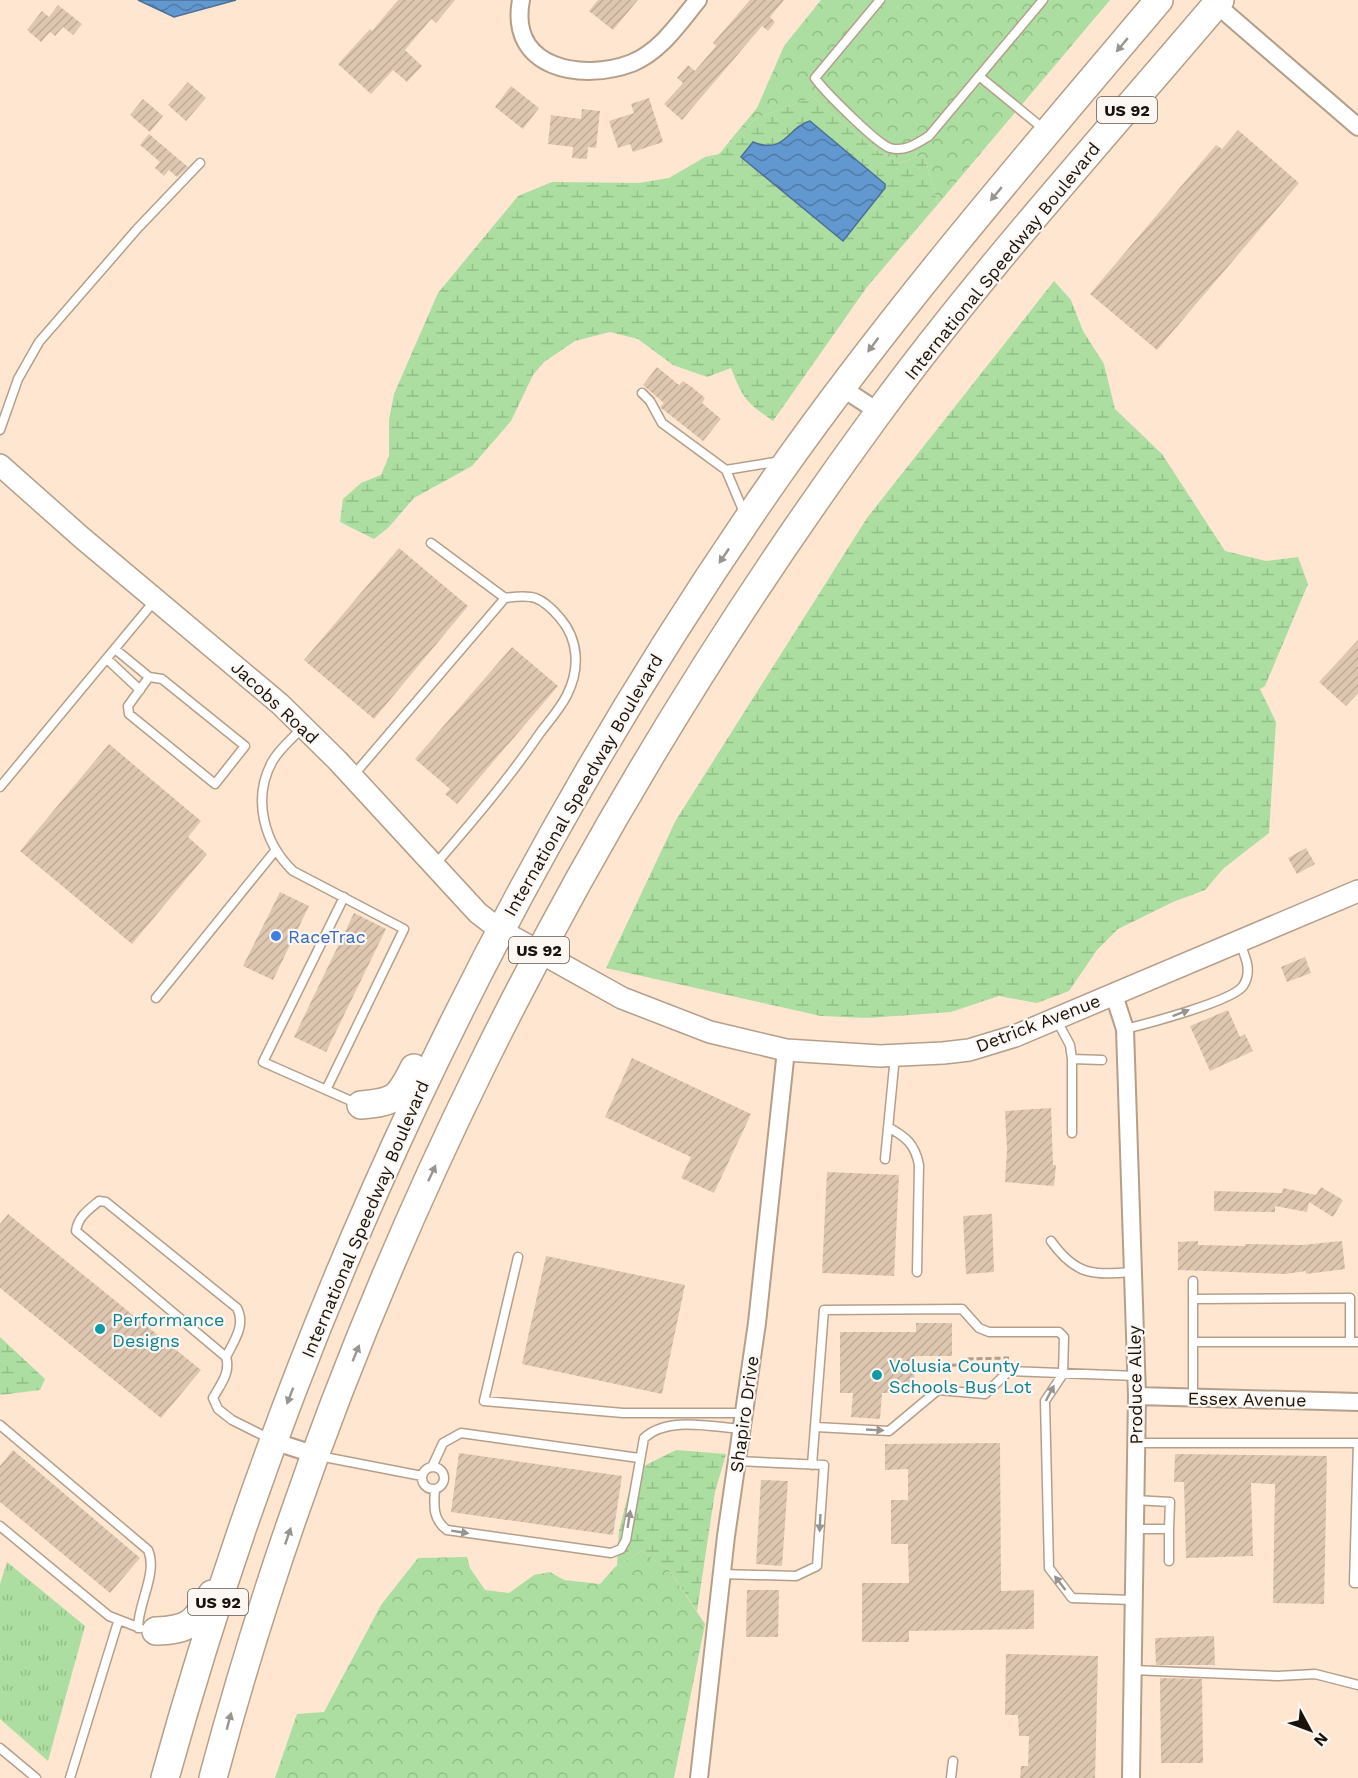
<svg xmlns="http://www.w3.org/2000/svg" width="1358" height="1778" font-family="'Work Sans',sans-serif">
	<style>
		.grass { fill: url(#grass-tufts) }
		.forest { fill: url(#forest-crowns) }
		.wetland { fill: url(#wetland-marsh) }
		.water { fill: url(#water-waves); stroke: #4c7095; stroke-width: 1.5 }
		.building { fill: url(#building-hatch) }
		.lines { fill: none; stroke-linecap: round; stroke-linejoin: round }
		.service-casing { stroke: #b59f8a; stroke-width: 11 }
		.minor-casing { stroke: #b59f8a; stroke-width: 20 }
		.tertiary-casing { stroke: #b59f8a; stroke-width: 24 }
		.primary-casing { stroke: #b59f8a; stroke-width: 30 }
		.path { stroke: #b19e8d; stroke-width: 3; stroke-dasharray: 6 3; stroke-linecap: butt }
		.service { stroke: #fff; stroke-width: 8 }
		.minor { stroke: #fff; stroke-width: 16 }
		.tertiary { stroke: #fff; stroke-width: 21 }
		.primary { stroke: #fff; stroke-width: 27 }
		.oneway { fill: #989591 }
		.shop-dot { fill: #3f7fe0; stroke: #fcf7f3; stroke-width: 2 }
		.culture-dot { fill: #0f9aa8; stroke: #fcf7f3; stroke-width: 2 }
		.labels { text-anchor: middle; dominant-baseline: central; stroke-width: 4.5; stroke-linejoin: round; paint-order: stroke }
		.shield { fill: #fcf7f3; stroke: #5e5751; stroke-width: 1.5 }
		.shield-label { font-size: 16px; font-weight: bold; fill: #1a130b }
		.street-label { font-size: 18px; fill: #1a130b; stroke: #fcf7f3 }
		.shop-label { font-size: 18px; fill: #366cbe; stroke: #fcf7f3; text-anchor: start }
		.culture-label { font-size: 18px; fill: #0d838f; stroke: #fcf7f3; text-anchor: start }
	</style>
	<defs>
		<pattern id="grass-tufts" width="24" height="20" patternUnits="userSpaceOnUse" patternTransform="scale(1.5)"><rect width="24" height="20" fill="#abdea0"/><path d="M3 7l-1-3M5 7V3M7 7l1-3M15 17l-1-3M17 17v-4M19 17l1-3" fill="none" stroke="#93be88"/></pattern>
		<pattern id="forest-crowns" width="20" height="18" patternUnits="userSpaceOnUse" patternTransform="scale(1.5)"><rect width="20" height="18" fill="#abdea0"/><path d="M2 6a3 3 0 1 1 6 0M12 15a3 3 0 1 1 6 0" fill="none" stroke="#93be88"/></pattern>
		<pattern id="wetland-marsh" width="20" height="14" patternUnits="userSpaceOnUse" patternTransform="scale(1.5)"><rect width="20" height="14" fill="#abdea0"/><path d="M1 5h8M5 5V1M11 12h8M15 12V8" fill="none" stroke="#93be88"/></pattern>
		<pattern id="water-waves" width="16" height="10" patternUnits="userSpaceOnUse" patternTransform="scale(1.5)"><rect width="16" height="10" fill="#6298d0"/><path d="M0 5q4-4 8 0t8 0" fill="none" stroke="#507ba7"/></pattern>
		<pattern id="building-hatch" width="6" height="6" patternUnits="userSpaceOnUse" patternTransform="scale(1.5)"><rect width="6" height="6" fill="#dec7b1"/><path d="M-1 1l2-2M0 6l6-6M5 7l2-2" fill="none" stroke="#beaa97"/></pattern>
	</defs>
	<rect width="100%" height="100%" fill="#fee6d0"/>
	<path class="grass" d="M7,1562L85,1626L48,1761L0,1719V1584Z"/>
	<path class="forest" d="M821,0H1110L938,204L924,155L899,163L874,149L813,97L755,119L719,154L757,108L784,46Z
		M642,1551L669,1570L705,1624L674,1778H275L297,1714L324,1712L381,1605L418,1558L467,1557L470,1568L485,1590L509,1593L534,1575L550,1572L564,1580L600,1584L615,1567Z"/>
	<path class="wetland" d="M813,97L874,149L899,163L924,155L938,204L867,287L773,421C746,402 743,399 731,368L707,377L673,365L638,339L610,332L575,341L544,362L533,375L511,421L472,466L414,498L388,528L374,539L340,522L343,499L361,483L381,475L389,456V420L394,394L438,293L518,196L552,182L639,183L669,178L705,157L719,154L755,119Z
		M1054,281L1071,300L1083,331L1104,364L1115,409L1162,454L1225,551L1266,561L1298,557L1308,584L1265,686L1260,689L1276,722L1269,833L1224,868L1205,890L1173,902L1118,929L1097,950L1069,991L1037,1003L999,996L951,1012L868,1018L821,1016L606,968L676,820L867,518Z
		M0,1337L45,1379L40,1390L0,1395Z
		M676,1450L726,1454L715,1492L697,1611L669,1570L642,1551L617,1566L619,1531L634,1471Z"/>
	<path class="water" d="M138,0H236L174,17Z
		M810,121L885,184V188L843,241L741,157L753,142C786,155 787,127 810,121Z"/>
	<path class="building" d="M398,0H455L436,23L431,19L405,50L422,66L407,82L393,70L371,94L338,64L370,29L372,31Z
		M598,0H638L613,30L589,11Z
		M750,0H784L770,17L775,22L768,31L762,26L682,120L664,104L683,83L677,78L688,65L695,71L716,46L713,43Z
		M58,5L82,24L73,35L63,27L55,36L50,32L41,42L27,30L42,11L49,17Z
		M188,82L206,98L186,121L168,105Z
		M511,86L539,108L523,129L495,107Z
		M649,98L663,142L633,152L630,144L618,148L609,121L634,113L631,104Z
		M143,99L163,116L150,132L130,115Z
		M582,109L600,111L596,148L588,147L587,159L572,158L573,147L548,144L551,115L581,119Z
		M1238,130L1299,183L1157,350L1090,294L1216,145L1222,149Z
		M149,134L188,167L177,177L169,170L164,176L155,168L160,162L140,145Z
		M657,367L679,385L683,381L693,388L705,398L702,403L721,419L703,441L660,407L664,403L643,385Z
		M399,548L468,606L374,719L304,660Z
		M1358,640V693L1346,706L1319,682Z
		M512,647L558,686L457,804L445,794L450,789L415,759Z
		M109,744L201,821L188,837L207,854L132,944L20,851Z
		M1306,848L1315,864L1297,874L1288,858Z
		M280,892L309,906L273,980L243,966Z
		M354,913L386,929L326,1052L294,1037Z
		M1305,957L1311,973L1287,982L1281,967Z
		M1228,1010L1240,1037L1245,1034L1253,1051L1210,1071L1190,1026Z
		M632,1058L751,1114L714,1193L681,1178L691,1157L605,1117Z
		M1051,1108L1053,1165H1056L1054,1186L1005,1182L1007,1150L1005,1111Z
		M827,1172L899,1175L894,1276L822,1273Z
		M1321,1187L1343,1200L1333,1217L1309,1202L1307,1212L1275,1206V1212L1214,1211V1191L1282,1193L1283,1188L1316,1195Z
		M8,1214L201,1370L161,1418L0,1288V1224Z
		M992,1214L994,1272L966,1274L963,1216Z
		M1198,1241V1245L1245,1246V1244L1302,1245L1342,1241L1345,1269L1306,1274V1271L1285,1274L1178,1270V1242Z
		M546,1256L685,1285L662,1394L522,1364Z
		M916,1323H952V1356H915L914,1393H882L880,1419L851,1417L853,1393H840V1332H916Z
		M1000,1443L1001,1591L1034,1590V1629L909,1631V1642H862V1583H909L908,1544H891V1500H908V1469L885,1470V1444Z
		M13,1450L140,1558L110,1593L0,1502V1466Z
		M459,1453L622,1476L613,1535L451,1512Z
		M1175,1454L1327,1456L1324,1604L1273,1603L1275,1484L1251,1483L1253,1556L1186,1558L1184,1482H1174Z
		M761,1480L788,1481L782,1566L756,1564Z
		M747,1590H779L778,1637H746Z
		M1214,1636L1215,1665H1156L1155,1638Z
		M1006,1654L1098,1656L1095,1778H1020L1021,1766H1028L1029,1736H1019L1018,1715H1005Z
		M1160,1678L1202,1679L1203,1763H1161Z"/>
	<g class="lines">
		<defs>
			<path id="service" d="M880,0L815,78C824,91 877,144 890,148C905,152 916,144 929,136L1043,0
				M979,76L1045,130
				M642,393L650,401L662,423L726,470
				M0,430L18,379L39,342L137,229L200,163
				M745,515L726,470L781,461
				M431,543L505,598
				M115,649L149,677L162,679L245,746L215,784L129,714L128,706L149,677
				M107,659L140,690
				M303,727C293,738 279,749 272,762C252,799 264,843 293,871L404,929L326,1090
				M352,777L505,598C533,594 541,596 560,618C579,640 580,669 567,695C560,709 549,721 540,733C508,780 471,823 434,866
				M0,787L156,599
				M344,897L263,1062L358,1104
				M156,998L275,851
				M1056,1019L1070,1045L1072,1059V1133
				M1125,1029C1146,1024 1233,1001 1243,986C1253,971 1245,956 1239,941
				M1072,1059L1102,1060
				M888,1127C906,1137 915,1144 919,1165L917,1272
				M885,1159L895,1056
				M1051,1241C1076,1276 1093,1275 1133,1272
				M518,1257L484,1401L623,1413H744
				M1193,1281V1299
				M1193,1342V1299L1350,1298V1342
				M226,1357C234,1341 246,1325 237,1308L106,1202L99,1201C88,1210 78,1217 76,1231L226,1357C231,1373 220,1385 213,1398L218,1409L232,1420L270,1439
				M1193,1398V1342H1358
				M0,1425L148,1550C158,1573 138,1603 138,1628
				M816,1427L889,1431L938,1390L985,1394L1009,1371L1136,1376
				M1136,1443H1358L1354,1583H1358
				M319,1456L422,1476
				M812,1465L824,1310L962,1309L979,1328L989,1332H1059L1064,1337L1063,1374L1045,1401L1049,1568L1072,1598L1133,1600
				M432,1467L443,1443L461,1433L639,1458
				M422 1478a11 11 0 1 1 22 0a11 11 0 1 1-22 0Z
				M435,1489C434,1505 432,1519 447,1530L611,1553L621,1549L626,1540L644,1438C668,1416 711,1427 742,1429
				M1135,1500L1170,1502L1169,1529
				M0,1526L109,1616L140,1628
				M1135,1529H1169V1561
				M721,1574L796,1576L817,1566L824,1465L737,1461
				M1132,1670L1278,1676L1315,1674L1358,1685
				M0,1748L36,1778
				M70,1778L118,1622
				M951,1778L953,1761"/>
			<path id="minor" d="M521,0C508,69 582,82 632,63C661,51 679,23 698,0
				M1211,0L1358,127
				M842,388L879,412
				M1114,995L1125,1029L1137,1396L1131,1778
				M1137,1396L1358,1402
				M273,1441L316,1455
				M699,1778L726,1536L757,1323L786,1050"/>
			<path id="tertiary" d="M0,465L81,537L280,704L337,760L478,913L500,930L622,998L710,1032L786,1050L880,1056L943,1053L969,1050L1015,1036L1358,891"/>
			<path id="primary" d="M361,1105C396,1102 399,1098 414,1068
				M156,1631C190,1630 195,1623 212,1594
				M165,1778C294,1312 501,872 778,475C895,309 1028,155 1159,0
				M213,1778C344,1287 577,825 876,416C982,271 1104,137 1220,0"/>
		</defs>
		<use href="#service" class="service-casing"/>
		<use href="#minor" class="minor-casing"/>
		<use href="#tertiary" class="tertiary-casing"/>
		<use href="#primary" class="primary-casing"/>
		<path class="path" d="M925,1366L958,1365L964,1359L1009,1358"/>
		<use href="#service" class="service"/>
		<use href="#minor" class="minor"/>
		<use href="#tertiary" class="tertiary"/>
		<use href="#primary" class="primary"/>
	</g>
	<defs><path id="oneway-solid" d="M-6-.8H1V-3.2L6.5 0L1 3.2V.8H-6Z" transform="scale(1.5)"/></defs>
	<g class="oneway">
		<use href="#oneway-solid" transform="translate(1122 45) rotate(130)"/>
		<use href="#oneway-solid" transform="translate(996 194) rotate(130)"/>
		<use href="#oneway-solid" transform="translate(873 345) rotate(127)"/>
		<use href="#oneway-solid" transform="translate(724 556) rotate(124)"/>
		<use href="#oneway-solid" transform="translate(1181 1013) rotate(-21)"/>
		<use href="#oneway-solid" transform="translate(432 1173) rotate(-65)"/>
		<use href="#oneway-solid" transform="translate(356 1353) rotate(-68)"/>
		<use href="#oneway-solid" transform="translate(1050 1393) rotate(-62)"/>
		<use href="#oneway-solid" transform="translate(290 1396) rotate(111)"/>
		<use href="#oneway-solid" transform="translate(875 1430) rotate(3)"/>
		<use href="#oneway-solid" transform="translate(629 1519) rotate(-81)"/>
		<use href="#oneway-solid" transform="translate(820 1523) rotate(93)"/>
		<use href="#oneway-solid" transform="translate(460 1532) rotate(9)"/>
		<use href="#oneway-solid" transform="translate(288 1536) rotate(-71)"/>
		<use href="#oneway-solid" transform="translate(1060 1583) rotate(-128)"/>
		<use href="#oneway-solid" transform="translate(229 1721) rotate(-75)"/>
	</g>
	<circle class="shop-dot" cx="276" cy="936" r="6"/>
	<g class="culture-dot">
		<circle cx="100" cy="1329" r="6"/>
		<circle cx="877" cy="1375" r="6"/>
	</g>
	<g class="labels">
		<g class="shield">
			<rect x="1097" y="97" width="60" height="26" rx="4.5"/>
			<rect x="509" y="937" width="60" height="26" rx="4.5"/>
			<rect x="188" y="1589" width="60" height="26" rx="4.5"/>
		</g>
		<g class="shield-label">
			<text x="1127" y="110">US 92</text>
			<text x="539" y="950">US 92</text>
			<text x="218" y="1602">US 92</text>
		</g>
		<g class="street-label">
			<text transform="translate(1002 261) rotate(-51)">International Speedway Boulevard</text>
			<text transform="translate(275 702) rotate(43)">Jacobs Road</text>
			<text transform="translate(583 785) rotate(-60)">International Speedway Boulevard</text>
			<text transform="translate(1038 1023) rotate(-21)">Detrick Avenue</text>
			<text transform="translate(365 1219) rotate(-67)">International Speedway Boulevard</text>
			<text transform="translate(1135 1385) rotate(-91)">Produce Alley</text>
			<text transform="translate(1247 1399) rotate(1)">Essex Avenue</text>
			<text transform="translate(744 1414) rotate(-82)">Shapiro Drive</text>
		</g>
		<g class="shop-label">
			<text x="288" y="936">RaceTrac</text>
		</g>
		<g class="culture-label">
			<text x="112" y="1319">Performance<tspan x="112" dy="21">Designs</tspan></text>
			<text x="889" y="1365">Volusia County<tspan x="889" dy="21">Schools Bus Lot</tspan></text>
		</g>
	</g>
	<g transform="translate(1310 1730) rotate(131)" stroke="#fcf7f3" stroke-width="4.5" paint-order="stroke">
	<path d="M0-4.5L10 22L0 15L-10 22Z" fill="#1a130b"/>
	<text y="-9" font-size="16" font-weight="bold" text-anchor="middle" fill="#1a130b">N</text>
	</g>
</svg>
